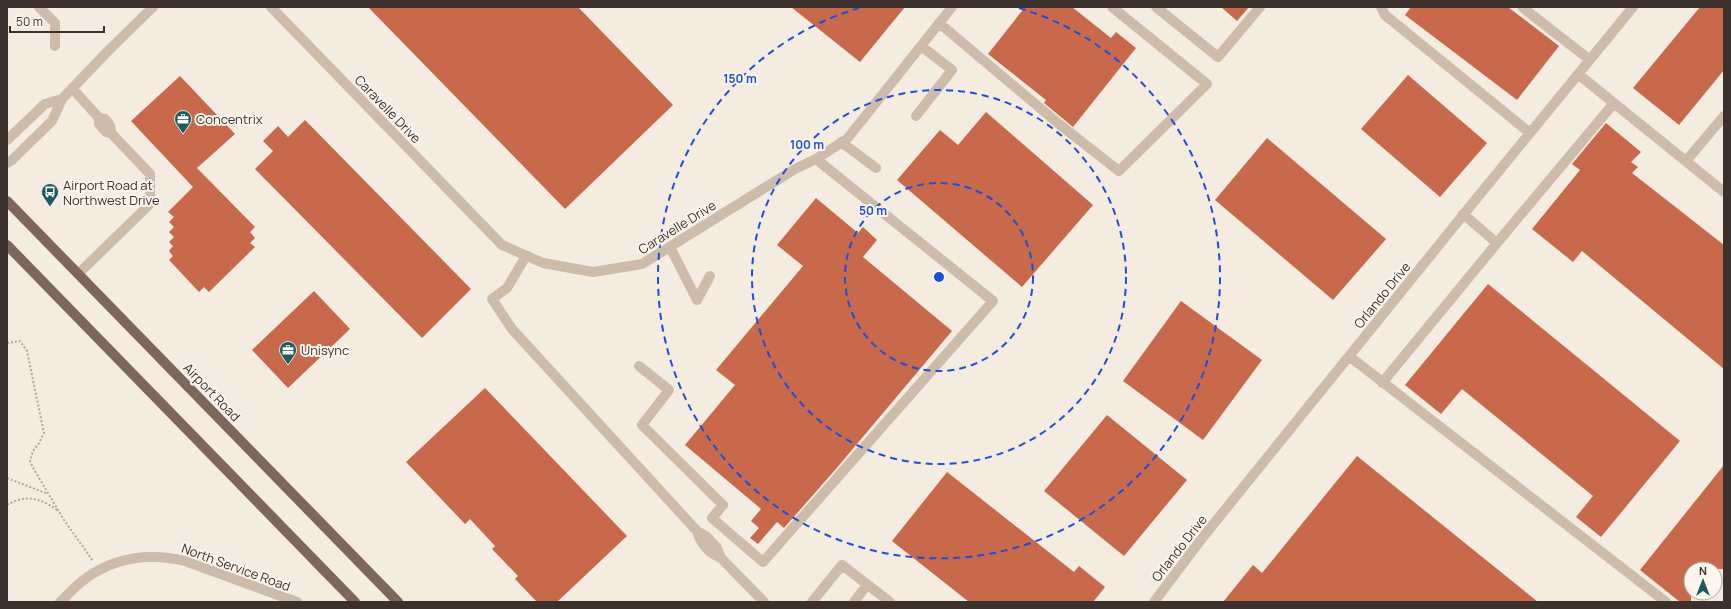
<svg xmlns="http://www.w3.org/2000/svg" width="1731" height="609" font-family="Manrope,sans-serif">
	<style>
		.building { fill: #c8694b }
		.lines { fill: none; stroke-linecap: round; stroke-linejoin: round }
		.path { stroke: #b9a596; stroke-width: 2; stroke-dasharray: 2 2; stroke-linecap: butt }
		.minor { stroke: #cdbbac; stroke-width: 10 }
		.major { stroke: #7d675c; stroke-width: 10 }
		.ring { fill: none; stroke: #1d4ed8; stroke-width: 2; stroke-dasharray: 7 5 }
		.labels { text-anchor: middle; dominant-baseline: central; stroke-width: 4; stroke-linejoin: round; paint-order: stroke }
		.street-label { font-size: 13px; fill: #3b302b; stroke: #fbf5ee }
		.poi-label { font-size: 13px; fill: #3b302b; stroke: #fbf5ee; text-anchor: start }
		.centre { fill: #1d4ed8; stroke: #fbf5ee; stroke-width: 2 }
		.ring-label { font-size: 12px; text-anchor: middle; font-weight: bold; fill: #1d4ed8; stroke: #fbf5ee; stroke-width: 4; stroke-linejoin: round; paint-order: stroke }
	</style>
	<rect width="100%" height="100%" fill="#f4ebe1"/>
	<path class="building" d="M368,7H578L673,105L565,209Z
		M791,7H905L860,62Z
		M1025,7H1072L1111,38L1116,32L1136,48L1073,127L1044,103L1046,100L988,54Z
		M1221,7H1249L1237,21Z
		M1411,7H1508L1559,46L1517,100L1405,15Z
		M1700,7H1724V70L1679,125L1633,88Z
		M1408,75L1487,143L1440,197L1361,129Z
		M180,76L235,134L197,168L255,227L250,232L255,238L250,243L255,247L209,292L204,287L199,292L169,260L173,256L169,251L173,246L169,242L174,237L169,232L174,227L169,222L174,217L168,212L193,187L131,121Z
		M986,112L1093,205L1022,287L897,180L940,130L958,145Z
		M305,120L471,289L422,338L255,169L273,151L263,141L278,126L288,137Z
		M1606,123L1641,152L1631,162L1638,167L1632,173L1724,245V369L1582,251L1573,262L1532,229L1580,170L1572,164Z
		M1267,138L1386,239L1333,300L1215,200Z
		M816,198L858,233L863,227L877,240L863,257L952,331L835,470L784,528L777,522L758,544L750,538L759,528L751,521L761,509L685,445L735,385L716,370L803,266L777,245Z
		M1488,284L1680,441L1601,537L1576,517L1593,496L1462,389L1441,414L1405,385Z
		M314,291L350,329L288,388L252,350Z
		M1181,301L1262,360L1203,440L1123,381Z
		M485,388L627,536L557,602H537L515,579L518,576L492,549L495,546L470,519L465,524L406,462Z
		M1107,415L1187,480L1124,556L1044,491Z
		M1357,456L1538,602H1223L1253,565L1262,573Z
		M1724,465V569H1691V602H1680L1640,570Z
		M947,472L1074,572L1079,566L1105,587L1093,602H969L892,541Z"/>
	<g class="lines">
		<path class="path" d="M7,343L20,341L27,351L44,433L39,443L33,451L30,461L32,466L64,520L93,561
			M7,478L48,494
			M7,505C25,494 41,498 57,510"/>
		<path class="minor" d="M39,7L55,23V46
			M271,7L502,245L543,263L593,272L642,264L795,169L816,159L847,139L952,7
			M1156,7L1218,57L1260,7
			M1381,7L1385,15L1530,133
			M1522,7L1590,60
			M939,23L1059,124L1119,171L1207,84L1112,7
			M1578,74L1724,192
			M72,88L99,118V124L106,132L111,133L150,174V204L78,274
			M916,116L952,70L921,46
			M99,118L105,119C110,124 111,126 111,133
			M7,140L45,104L62,99
			M841,142L876,168
			M1686,161L1724,116
			M7,163L12,160L52,121L62,99L109,50L153,7
			M1463,214L1497,243L1614,103
			M670,247L697,300L710,276
			M526,256L507,288L492,299L512,329L697,531L706,536L717,548L721,558L764,602
			M1349,356L1666,602
			M639,366L669,390L642,425L723,505L712,518L763,562L993,301L816,159
			M1382,383L1497,243
			M697,531C701,545 708,553 721,558
			M60,602C69,594 76,585 85,579C115,557 150,553 185,561L297,602
			M812,602L842,565L890,602
			M854,602L867,585
			M1154,602L1203,537L1472,204L1633,7"/>
		<path class="major" d="M7,201L398,602
			M7,245L355,602"/>
	</g>
	<g class="ring">
		<circle cx="939" cy="277" r="94"/>
		<circle cx="939" cy="277" r="187"/>
		<path d="M1019 8A281 281 0 1 1 859 8"/>
	</g>
	<defs>
		<symbol id="office-pin" viewBox="-11 -11 22 30"><path d="M0 17L-7.5 6A9.5 9.5 0 1 1 7.5 6Z" fill="#1f5a5e" stroke="#fbf5ee"/><path d="M-6-3h4V-5.5h4V-3h4V5H-6ZM-1-4.5V-3h2v-1.5ZM-6 0V1H6V0Z" fill="#fff"/></symbol>
		<symbol id="bus-pin" viewBox="-11 -11 22 30"><path d="M0 17L-7.5 6A9.5 9.5 0 1 1 7.5 6Z" fill="#1f5a5e" stroke="#fbf5ee"/><path d="M-5-6H5V4H4V6H2V4H-2V6H-4V4H-5ZM-3.5-4V0h7V-4ZM-3.5 1.2v1.5H-2V1.2ZM2 1.2v1.5H3.5V1.2Z" fill="#fff"/></symbol>
	</defs>
	<g fill-rule="evenodd">
		<use href="#office-pin" x="173" y="109" width="20" height="27"/>
		<use href="#bus-pin" x="40" y="182" width="20" height="27"/>
		<use href="#office-pin" x="278" y="340" width="20" height="27"/>
	</g>
	<g class="labels">
		<g class="street-label">
			<text transform="translate(388 109) rotate(46)">Caravelle Drive</text>
			<text transform="translate(677 227) rotate(-32)">Caravelle Drive</text>
			<text transform="translate(1382 295) rotate(-51)">Orlando Drive</text>
			<text transform="translate(212 392) rotate(46)">Airport Road</text>
			<text transform="translate(1179 548) rotate(-52)">Orlando Drive</text>
			<text transform="translate(236 567) rotate(20)">North Service Road</text>
		</g>
		<g class="poi-label">
			<text x="196" y="119">Concentrix</text>
			<text x="63" y="185">Airport Road at<tspan x="63" dy="15">Northwest Drive</tspan></text>
			<text x="301" y="350">Unisync</text>
		</g>
	</g>
	<circle cx="939" cy="277" r="6" class="centre"/>
	<g class="ring-label">
		<text x="740" y="83">150 m</text>
		<text x="807" y="149">100 m</text>
		<text x="873" y="215">50 m</text>
	</g>
	<rect width="1731" height="609" fill="none" stroke="#3b302b" stroke-width="16"/>
	<g transform="translate(1703 581)"><circle r="19" fill="#fbf5ee" stroke="#aea6a0"/>
	<path d="M0-3L7 15L0 10L-7 15Z" fill="#1f5a5e"/>
	<text y="-6" font-size="11" font-weight="bold" text-anchor="middle" fill="#3b302b">N</text>
	</g>
	<path d="M10 26v6h94v-6" fill="none" stroke="#3b302b" stroke-width="2"/>
	<text x="16" y="26" font-size="12" fill="#3b302b" stroke="#fbf5ee" stroke-width="3" paint-order="stroke">50 m</text>
</svg>
